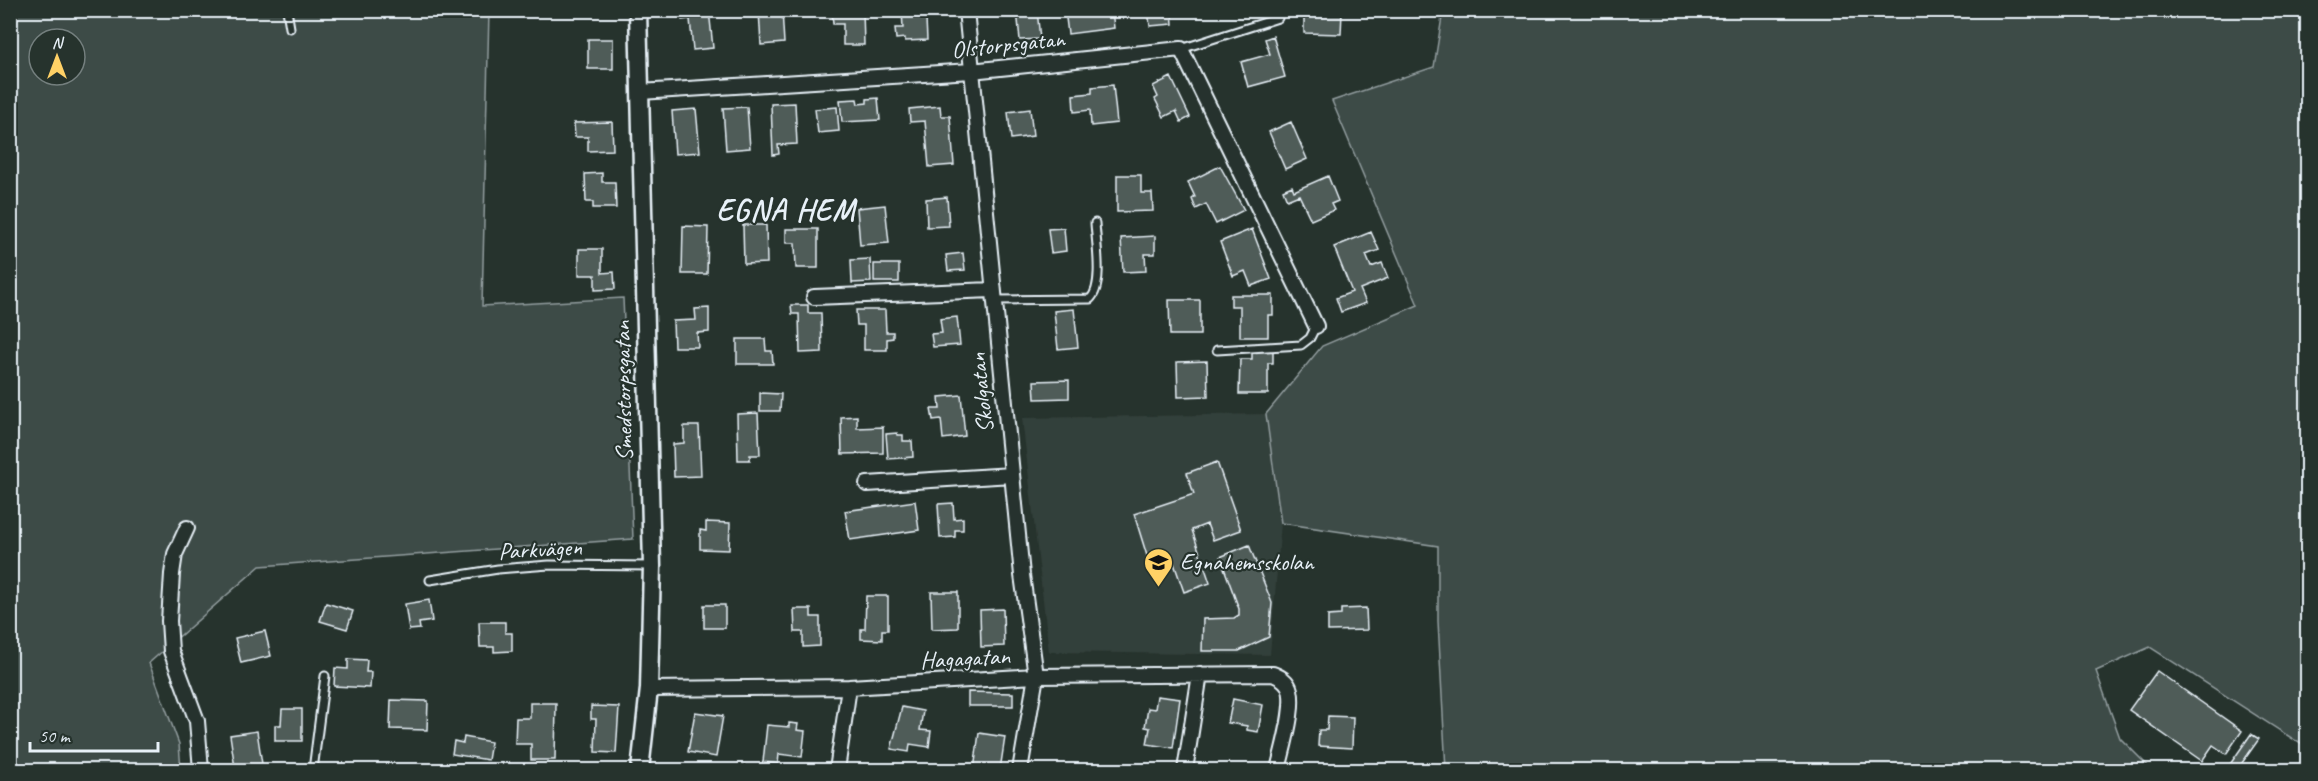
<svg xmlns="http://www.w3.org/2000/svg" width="2318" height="781" font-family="Caveat,sans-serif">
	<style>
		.built { fill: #333f3a }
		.green { fill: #3e4b47; stroke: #939ea0; stroke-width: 1.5; fill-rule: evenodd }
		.building { fill: #505c59; stroke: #e8f1f8; stroke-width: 1.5 }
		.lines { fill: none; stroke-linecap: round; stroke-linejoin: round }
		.service-casing { stroke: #e8f1f8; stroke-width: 11 }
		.minor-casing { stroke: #e8f1f8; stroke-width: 18 }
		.tertiary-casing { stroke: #e8f1f8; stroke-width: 21 }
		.service { stroke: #26332d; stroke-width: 7 }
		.minor { stroke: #26332d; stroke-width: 14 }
		.tertiary { stroke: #26332d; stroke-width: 16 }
		.labels { text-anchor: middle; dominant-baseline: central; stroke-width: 4.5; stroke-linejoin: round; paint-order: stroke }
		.street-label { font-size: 24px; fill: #e8f1f8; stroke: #26332d }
		.poi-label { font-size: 24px; fill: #e8f1f8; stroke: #26332d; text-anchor: start }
		.district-label { font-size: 30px; font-weight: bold; letter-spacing: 1.5px; fill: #e8f1f8; stroke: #26332d }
	</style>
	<rect width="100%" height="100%" fill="#26332d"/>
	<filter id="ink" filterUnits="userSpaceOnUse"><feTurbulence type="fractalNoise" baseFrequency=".0167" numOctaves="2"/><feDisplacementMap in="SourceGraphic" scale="12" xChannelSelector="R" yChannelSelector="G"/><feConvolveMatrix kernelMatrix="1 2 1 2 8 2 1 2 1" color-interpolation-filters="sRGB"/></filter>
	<g filter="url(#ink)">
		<path class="built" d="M1266,414L1281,523L1270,655L1049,652L1022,418Z"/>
		<path class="green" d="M10,11H489L482,306L623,298L633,539L260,566L149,663L179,744L181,770H11ZM39,39H75V75H39Z
			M1443,11H2307V748L2150,647L2096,671L2120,738L2152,770H1446L1438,621V546L1281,523L1266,414L1322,346L1418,305L1332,101L1434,67Z"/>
		<path class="building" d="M681,10H709L713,48L693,50L690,19L682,20Z
			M759,10H782L784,43L761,45Z
			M832,10H863L864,45H843V24H833Z
			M902,10H921V19H926L927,40L905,41V38L896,39L895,28H903Z
			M1017,10H1037L1040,39L1020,40Z
			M1065,10H1112L1114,28L1068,34Z
			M1148,10H1172L1173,24L1150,26Z
			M1304,11L1342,12L1341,34L1304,33Z
			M1273,36L1285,77L1248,87L1241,62L1270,54L1265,39Z
			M588,39H613V69H588Z
			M1171,77L1190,117L1181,122L1176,111L1164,117L1155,99L1158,97L1153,86Z
			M1113,85L1117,123L1091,126L1090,110L1074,112L1073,95L1092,93V87Z
			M878,98L880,120L842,122L840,100L857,99L858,104L867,103V99Z
			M795,103L797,144L778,145L779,154L773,155L771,104Z
			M940,106L941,116H950L954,165L929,167L925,121L910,122L909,109Z
			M747,107L750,148L726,150L723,108Z
			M837,107L839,131L818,133L815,109Z
			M696,109L700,152L675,154L672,111Z
			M1030,109L1033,136L1011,139L1008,112Z
			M612,122L613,150L588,151V137H575L574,123Z
			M1291,122L1307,159L1285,169L1269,132Z
			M1220,166L1244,210L1216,224L1206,204L1196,209L1192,199L1195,197L1188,182Z
			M602,173V182H615L616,208H593V202H586L585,174Z
			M1117,175H1141V193H1152L1153,211L1117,212Z
			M1328,176L1338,201L1331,204L1334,210L1311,220L1299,195L1287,200L1283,190L1292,186L1294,191Z
			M947,197L949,226L927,227L926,199Z
			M885,205L889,243L860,245L857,208Z
			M743,225H766L767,263L744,264Z
			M683,226L708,227L707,274H682Z
			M1064,228L1066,251L1051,253L1048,229Z
			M786,229H818V268H796L795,243H786Z
			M1252,229L1271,279L1251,286L1245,271L1233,276L1220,242Z
			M1371,232L1379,250L1366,255L1371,267L1382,263L1388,278L1360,289L1366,303L1341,312L1336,298L1352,292L1334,247Z
			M1155,236V254H1145L1146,271L1123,272L1121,238Z
			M579,249H602V273L614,272L615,289L595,290V275H579Z
			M963,253L965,270L948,271L946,255Z
			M870,259L871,282L852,283L851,260Z
			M874,264H899V282H874Z
			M1231,295H1273V315H1268V337H1240V306H1231Z
			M1169,300H1200V335H1170Z
			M791,305H808V313H821L822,352L800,353L799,314H792Z
			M709,308V332L697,333L698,347H674L673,321L696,320L695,309Z
			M1074,309L1078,347L1058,349L1054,311Z
			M856,310H885L886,332H893V338L887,339V350H864V325H857Z
			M957,317L960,345L933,347L931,334L942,333L940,319Z
			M737,339H765L766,351H772L773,364H737Z
			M1252,350H1273V363H1268V394H1239L1240,359H1252Z
			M1207,361L1208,396L1178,397L1177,362Z
			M1069,380V398L1035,399L1034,381Z
			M760,393L781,394L780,411H760Z
			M961,395L965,436L943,439L941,419L933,420L931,409H940L939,397Z
			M758,413L760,455H750V460H738L737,414Z
			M857,416V428L883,427V453L842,454L841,417Z
			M684,426H699L701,476L674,477L673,444L684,443Z
			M897,433V435H903V441H912L913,457L888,459L886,434Z
			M1217,462L1241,530L1213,540L1207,524L1192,530L1210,583L1184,592L1170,552L1148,559L1134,514L1194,494L1187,473Z
			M915,501L919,530L850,540L845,511Z
			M953,503L954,519L963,518V530H955V537L940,538L938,504Z
			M706,522L730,523L729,550L700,549V530L706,531Z
			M1249,545L1272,603L1269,637L1239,651H1202L1203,619L1234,618L1239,615V609L1220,557Z
			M931,592H958V628L932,629Z
			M866,596H888V630H882V640L861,639V629H865Z
			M429,600L432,621L419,623L420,629L409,630L405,604Z
			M326,603L353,611L347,629L320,621Z
			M704,605H725V628H704Z
			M1366,608L1367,630L1328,631V616L1341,615V609Z
			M794,609H811V617H820V646L803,647V632H795Z
			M1003,609L1004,646L981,647L980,610Z
			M479,622H505V633H512V651L494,652V647H480Z
			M265,631L271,656L241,663L235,638Z
			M348,659L367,660L366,672H371L370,688L334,686L335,668L348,669Z
			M2157,671L2242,731L2226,754L2213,745L2202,761L2129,710Z
			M968,692L1013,693V706H968Z
			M1157,696L1180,699L1173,748L1147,744L1150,728L1145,727L1148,708L1155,709Z
			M1233,699L1263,705L1258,732L1247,730V726L1228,723Z
			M391,700L428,701L427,730L390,729Z
			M530,703H556L555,760H531V744H515L516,718H530Z
			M591,706L619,707L616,753L595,752L596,719H591Z
			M902,707L923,711L920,730L931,731L929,747L910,744L909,752L891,749Z
			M282,709H302V741H275V725H281Z
			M695,712L723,716L716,757L688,752Z
			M1328,716L1353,717L1352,748L1318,746L1319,730H1327Z
			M789,723L798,724L797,730L805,731L802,757L779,754L778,764L763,762L767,725L789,727Z
			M257,731L262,764L235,768L230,735Z
			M979,733L1005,737L1000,770H974Z
			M2251,734L2259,739L2237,770H2226Z
			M464,737L491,742L488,760L452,754L454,741L463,743Z"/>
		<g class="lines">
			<defs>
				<path id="service" d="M287,10L290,28
					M1181,49L1278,18
					M994,300L1090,299C1104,287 1096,242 1095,223
					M1217,350L1301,345L1310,338L1316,326
					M430,580L498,569L549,565L652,566
					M313,770L325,676"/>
				<path id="minor" d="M966,10L1022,575L1036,676L1020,770
					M640,92L971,71L1181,49L1316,326
					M814,297L993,290
					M867,484L1012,475
					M187,528L175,554L172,574L169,621L171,651L197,721L201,770
					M649,689L849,687L1036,676L1273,674C1279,677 1284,678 1288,685C1298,701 1282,751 1278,770
					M837,770L849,687
					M1185,770L1200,674"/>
				<path id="tertiary" d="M638,10L652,566L649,689L640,770"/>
			</defs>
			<use href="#service" class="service-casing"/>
			<use href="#minor" class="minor-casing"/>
			<use href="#tertiary" class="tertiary-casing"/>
			<use href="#service" class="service"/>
			<use href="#minor" class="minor"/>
			<use href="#tertiary" class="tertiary"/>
		</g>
	</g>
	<defs>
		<symbol id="school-pin" viewBox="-11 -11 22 30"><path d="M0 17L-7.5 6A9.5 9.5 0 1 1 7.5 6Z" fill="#ffd166" stroke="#26332d"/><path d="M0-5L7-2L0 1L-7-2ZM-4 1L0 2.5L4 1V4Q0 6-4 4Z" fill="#111"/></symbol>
	</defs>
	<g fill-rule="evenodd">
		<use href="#school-pin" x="1142" y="546" width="33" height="45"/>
	</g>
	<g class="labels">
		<g class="street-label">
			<text transform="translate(1008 44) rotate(-6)">Olstorpsgatan</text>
			<text transform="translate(623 391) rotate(-91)">Smedstorpsgatan</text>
			<text transform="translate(981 393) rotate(-96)">Skolgatan</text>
			<text transform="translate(540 549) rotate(-3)">Parkvägen</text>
			<text transform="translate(965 658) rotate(-3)">Hagagatan</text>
		</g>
		<g class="poi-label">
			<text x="1180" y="562">Egnahemsskolan</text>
		</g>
		<g class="district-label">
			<text x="786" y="210">EGNA HEM</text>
		</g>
	</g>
	<rect width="2318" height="781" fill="none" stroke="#26332d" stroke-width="36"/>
	<rect x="18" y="18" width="2282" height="745" fill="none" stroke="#e8f1f8" stroke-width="2" filter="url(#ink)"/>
	<g transform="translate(57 57)"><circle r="28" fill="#26332d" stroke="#747f7e" stroke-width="1.5"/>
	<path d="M0-4.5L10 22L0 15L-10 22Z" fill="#ffd166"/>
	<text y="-9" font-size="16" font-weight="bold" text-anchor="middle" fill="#e8f1f8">N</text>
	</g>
	<path d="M30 742v9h128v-9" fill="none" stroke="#e8f1f8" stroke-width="3"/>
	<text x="39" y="742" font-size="18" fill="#e8f1f8" stroke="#26332d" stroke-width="4.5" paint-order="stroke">50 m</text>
</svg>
